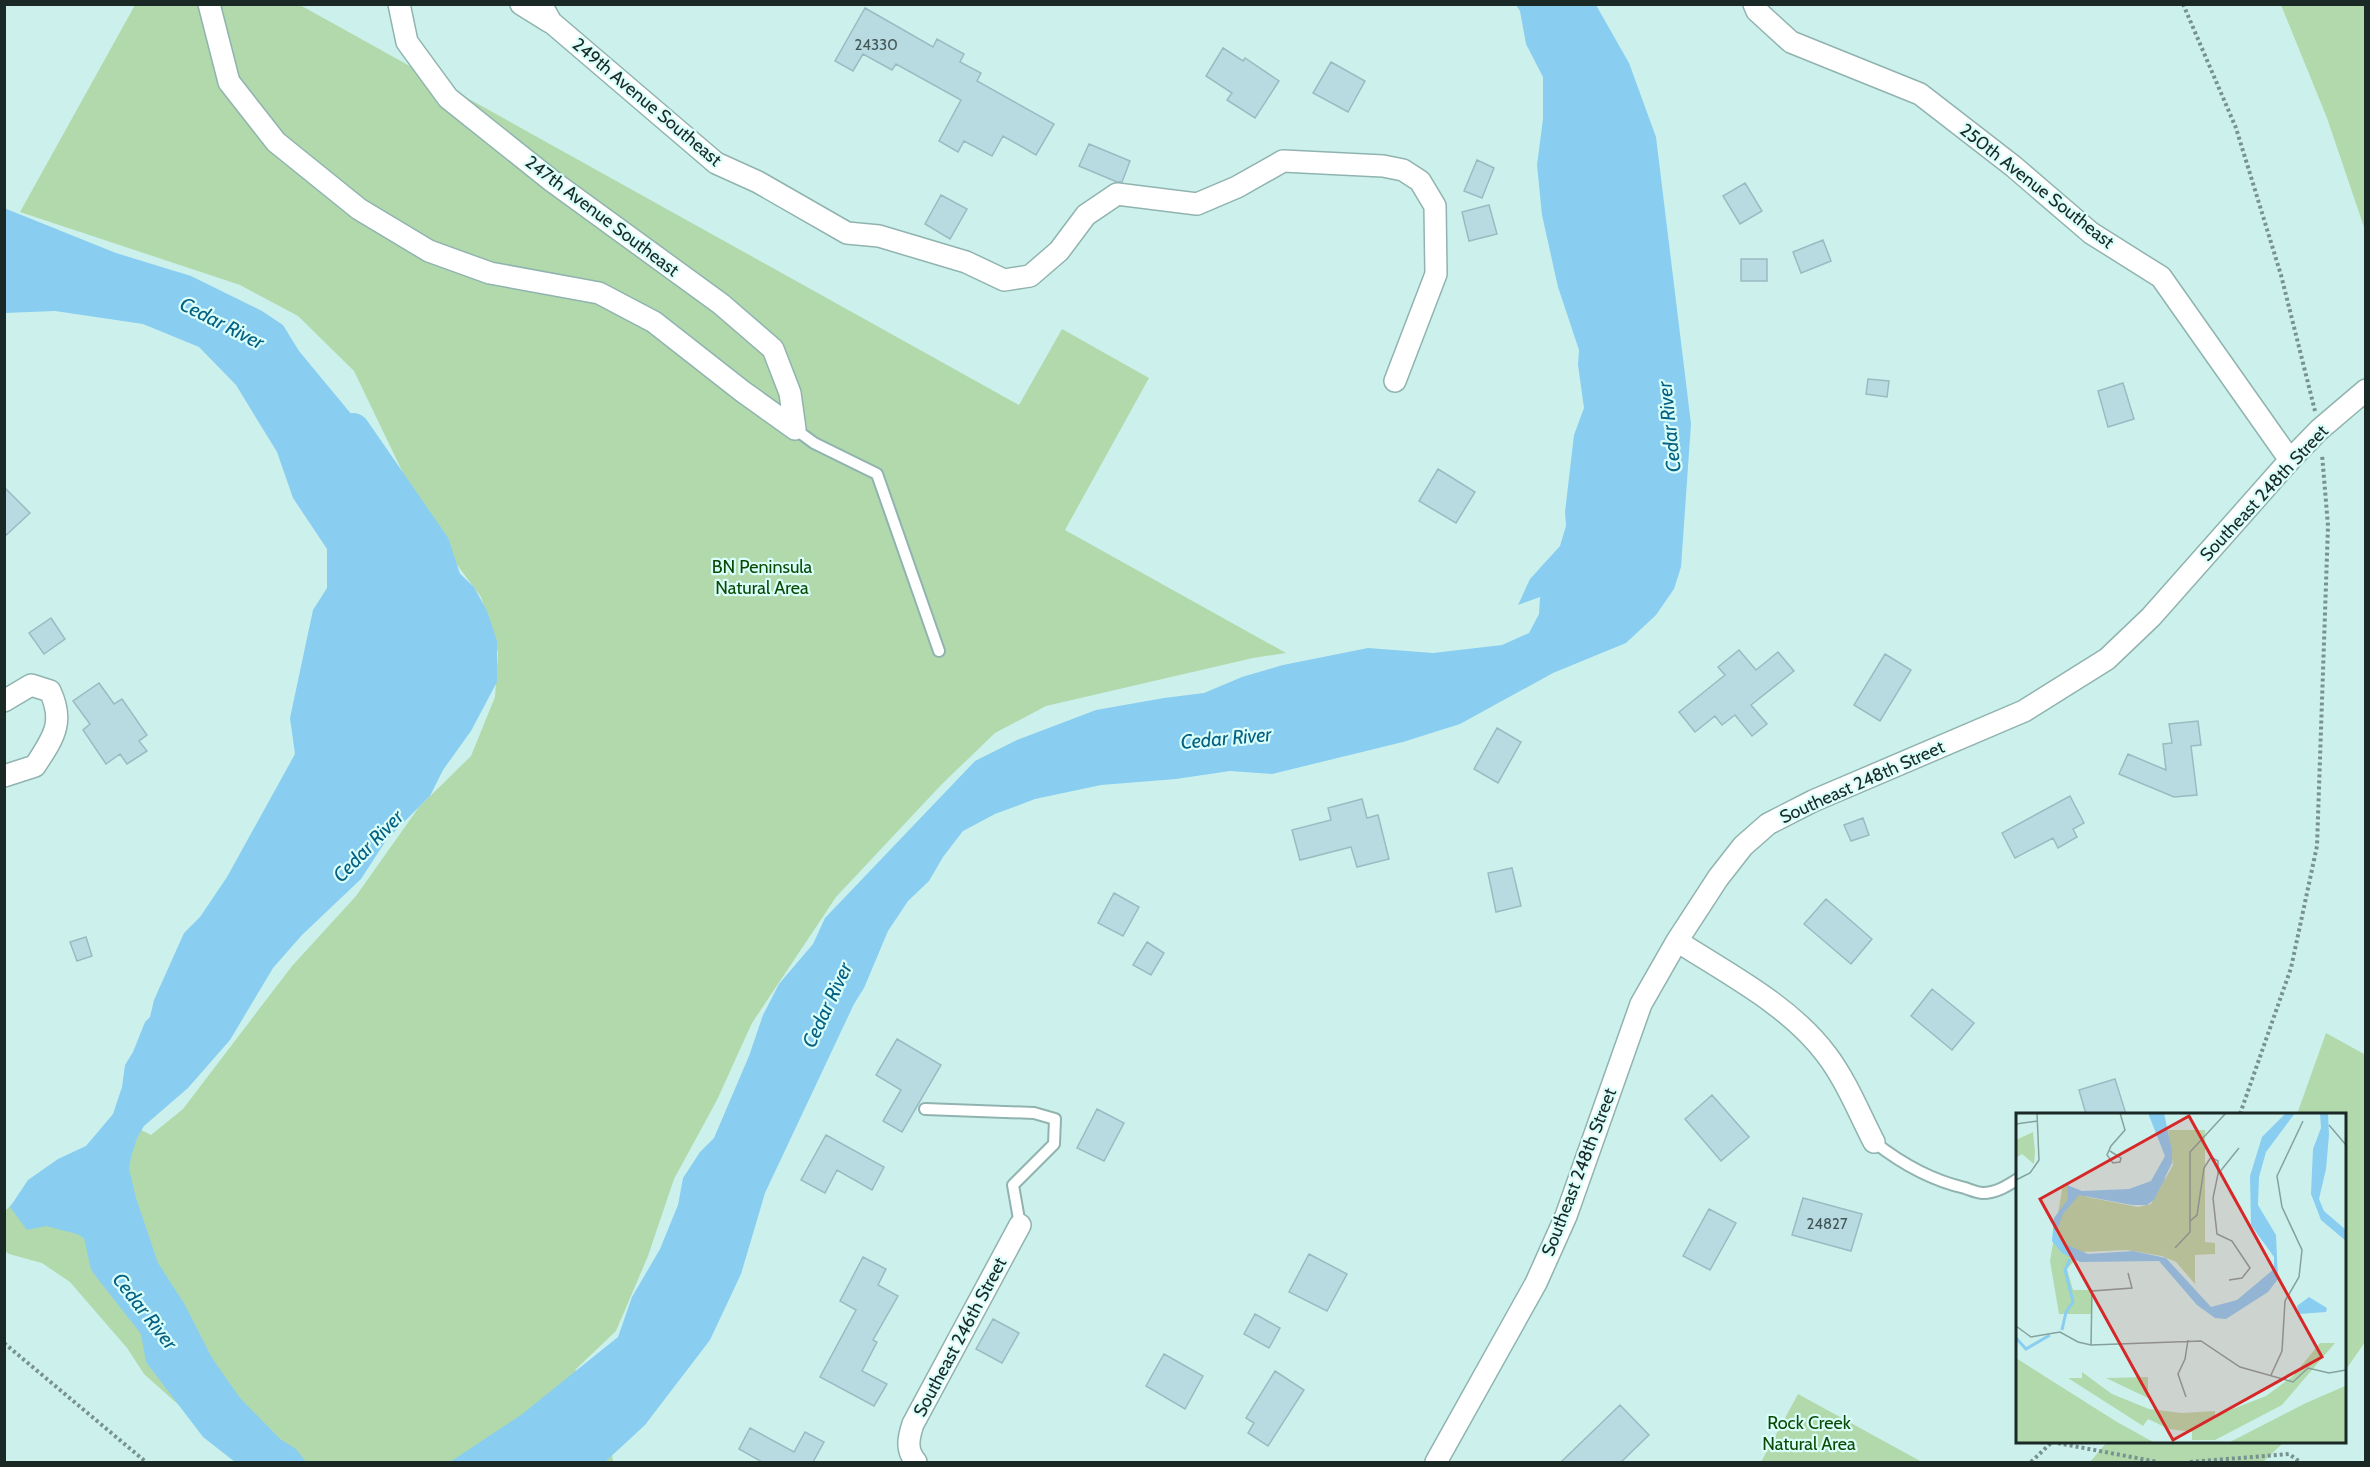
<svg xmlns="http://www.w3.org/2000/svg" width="2370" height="1467" font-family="Cabin,sans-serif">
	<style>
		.green { fill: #b1d9ac }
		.water { fill: #89cdf1 }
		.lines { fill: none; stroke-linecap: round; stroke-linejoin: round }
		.river { stroke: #89cdf1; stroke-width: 34 }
		.building { fill: #b8dbe2; stroke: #99bbc2; stroke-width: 1.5 }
		.service-casing { stroke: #90b3af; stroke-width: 14 }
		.minor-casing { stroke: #90b3af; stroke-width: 24 }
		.path { stroke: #78928f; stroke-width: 4; stroke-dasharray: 3 3; stroke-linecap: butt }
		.service { stroke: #fff; stroke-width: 10 }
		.minor { stroke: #fff; stroke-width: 21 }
		.labels { text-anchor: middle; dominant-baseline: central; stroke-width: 4.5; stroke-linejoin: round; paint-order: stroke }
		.number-label { font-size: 15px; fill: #425555 }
		.street-label { font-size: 18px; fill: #1a2826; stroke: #dafefa }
		.park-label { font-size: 18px; fill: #094a05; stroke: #dafefa }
		.water-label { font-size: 20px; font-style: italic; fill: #056082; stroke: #dafefa }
		.inset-river { fill: none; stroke: #89cdf1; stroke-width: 3 }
		.inset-road { fill: none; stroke: #85a19d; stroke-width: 1.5 }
		.view { fill: #d62828; fill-opacity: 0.15; stroke: #d62828; stroke-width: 3 }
		.inset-edge { fill: none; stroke: #1a2826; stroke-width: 3 }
	</style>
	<rect width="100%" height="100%" fill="#ccf1ec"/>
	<path class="green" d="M135,5H300L1019,405L1062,329L1149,378L1065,530L1286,653L1253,658L1046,706L995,733L942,784L836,897L752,1023L717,1100L674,1179L648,1256L616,1331L575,1370L603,1386L613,1462H249L191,1416L144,1374L127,1348L70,1282L42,1263L9,1254L5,1251V1211L12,1204L124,1121L151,1135L183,1109L292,966L356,896L419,807L471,756L495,697L498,653L481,597L429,527L354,371L298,316L240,285L20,212Z
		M2281,5H2365V230L2327,118Z
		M2326,1033L2364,1054L2365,1050V1342L2345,1371L2344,1114H2297Z
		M1798,1394L1922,1462H1761Z
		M2107,1442H2284L2263,1462H2090Z"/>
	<path class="water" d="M1516,5H1596L1629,63L1656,137L1691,424L1681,567L1674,589L1656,615L1626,643L1553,673L1460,724L1403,742L1272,774L1230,771L1176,779L1101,785L1035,799L995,814L963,831L943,857L929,881L908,901L888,931L864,988L854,1004L765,1193L741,1274L710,1340L645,1425L605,1462H450L521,1415L618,1337L632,1297L660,1249L678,1205L683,1178L700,1152L714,1138L749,1056L763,1015L779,984L813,944L825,918L975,761L1017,740L1096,710L1164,698L1204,693L1242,677L1283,665L1368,648L1433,653L1502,645L1529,633L1539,614L1540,597L1518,605L1530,579L1560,546L1566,526L1565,512L1574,435L1584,408L1578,365L1579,350L1558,287L1542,215L1537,165L1543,119V77L1526,44L1520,11Z
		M4,208L116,253L191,276L262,311L283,325L299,351L352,415L380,467L386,495L406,536L416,545L455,569L474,587L487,611L497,641V682L471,731L443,770L430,796L387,839L361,879L302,935L273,968L230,1040L188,1088L144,1126L137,1138L131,1157L129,1169L136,1198L158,1263L185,1305L212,1358L240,1398L280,1439L296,1449L306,1462H235L203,1437L146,1362L136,1306L115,1256L77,1234L46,1226L27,1230L10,1207L28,1180L58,1159L86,1146L113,1114L122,1087L125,1065L133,1052L145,1022L150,1017L154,1000L184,933L200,917L227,877L295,754L290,718L313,610L327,588V549L293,498L277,452L236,385L199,347L143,324L55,311L5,313Z"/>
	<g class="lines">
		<path class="river" d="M353,430L433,546L451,601
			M98,1203L96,1214L107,1263L158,1328"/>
	</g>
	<path class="building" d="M865,8L933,47L937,39L964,54L960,62L981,73L977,81L1054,124L1036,155L1003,136L992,156L964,141L958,152L939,141L961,100L896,64L892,70L863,54L853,71L835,61Z
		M1223,48L1243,61L1245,58L1279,81L1255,118L1227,100L1232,93L1206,76Z
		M1331,62L1365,81L1348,112L1313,93Z
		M1089,144L1130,161L1122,182H1117L1079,166Z
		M1477,160L1494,168L1482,198L1464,191Z
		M1745,183L1762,211L1740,224L1723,196Z
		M941,195L967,209L950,239L925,224Z
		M1489,205L1497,234L1469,241L1462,212Z
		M1823,240L1831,261L1801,273L1793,252Z
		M1741,259H1767V281H1741Z
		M1868,379L1889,381L1887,397L1866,394Z
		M2123,383L2134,419L2108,427L2098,391Z
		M1438,469L1475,492L1456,523L1419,501Z
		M4,487L30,513L4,537Z
		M51,618L65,639L44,654L29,633Z
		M1739,650L1756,670L1778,652L1794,671L1751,705L1767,724L1752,736L1735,715L1722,725L1715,716L1695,732L1679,712L1725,675L1718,667Z
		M1885,654L1911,670L1880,721L1854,705Z
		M99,683L114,704L122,699L147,735L139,741L147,751L127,764L120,754L106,764L83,730L90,724L73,701Z
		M2198,721L2201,745L2191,746L2197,795L2174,797L2119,774L2128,754L2166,770L2163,744L2172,743L2169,724Z
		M1497,728L1521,742L1498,783L1474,769Z
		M2070,796L2084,823L2073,829L2077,837L2058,848L2053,838L2015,858L2002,833Z
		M1362,799L1367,818L1378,815L1389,859L1357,867L1351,847L1300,860L1292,830L1331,820L1328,808Z
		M1863,818L1869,835L1851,841L1844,825Z
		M1512,868L1521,906L1496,912L1488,873Z
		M1114,893L1139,907L1123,936L1098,923Z
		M1826,899L1872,939L1851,964L1804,924Z
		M86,937L92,956L77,961L70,942Z
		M1147,942L1164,953L1151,975L1133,965Z
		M1932,989L1974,1023L1952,1050L1911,1016Z
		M897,1039L941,1065L902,1132L883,1121L901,1090L876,1075Z
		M2115,1079L2126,1114H2086L2079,1090Z
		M1712,1095L1749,1137L1721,1161L1685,1119Z
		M1097,1109L1124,1123L1104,1161L1077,1148Z
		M826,1135L884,1167L872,1190L837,1170L825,1193L801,1180Z
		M1803,1198L1862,1214L1851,1251L1792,1235Z
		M1709,1209L1736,1223L1710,1270L1683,1256Z
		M1309,1254L1347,1274L1327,1311L1289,1292Z
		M863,1257L886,1269L878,1285L898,1296L873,1340L877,1342L862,1371L887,1384L874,1406L820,1377L856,1310L840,1301Z
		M1255,1314L1280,1328L1269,1348L1244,1334Z
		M993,1319L1019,1333L1002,1363L976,1349Z
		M1164,1354L1203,1376L1185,1409L1146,1386Z
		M1275,1371L1304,1390L1268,1446L1248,1433L1254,1423L1246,1418Z
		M1620,1405L1649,1435L1621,1462H1561Z
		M750,1428L794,1452L805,1432L824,1442L813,1462H762L739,1449Z"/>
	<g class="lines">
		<defs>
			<path id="service" d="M795,429L814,443L877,474L939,651
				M925,1109L1034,1113L1055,1119L1054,1144L1013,1185L1020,1225
				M1874,1142C1902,1164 1930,1180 1965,1188C1971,1190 1977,1193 1983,1193C1996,1193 2007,1186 2018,1179"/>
			<path id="minor" d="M209,4L229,82L276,142L359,209L429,251L490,273L599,293L654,322L742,391L795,429
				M399,4L407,42L448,98L552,181L721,304L773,349L790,393L795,429
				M521,4L550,22
				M541,4L551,22L716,163L758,182L847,233L879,236L966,262L1004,280L1030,276L1059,251L1086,215L1117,194L1197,204L1237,187L1283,161L1383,166L1403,170L1420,181L1435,206L1436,274L1395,381
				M1754,4L1757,11L1791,42L1920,94L2013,166L2091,233L2161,277L2290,460
				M4,701L31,685L50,691C65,723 53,738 35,766L4,776
				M1677,941C1728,974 1789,1005 1826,1054C1846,1080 1859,1113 1874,1142
				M916,1462C906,1450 908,1439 913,1424L1020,1225
				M1436,1462L1536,1283L1566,1216L1641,1004L1677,941L1718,878L1743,846L1768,824L1813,801L2024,711L2107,659L2151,617L2290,460L2319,430L2366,390"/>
		</defs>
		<use href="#service" class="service-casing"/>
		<use href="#minor" class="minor-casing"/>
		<path class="path" d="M2183,4L2236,128L2281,275L2315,411
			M2240,1114L2291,968L2317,846L2328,526L2322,454
			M4,1343L146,1462
			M2052,1442L2158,1462
			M2031,1462L2052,1442
			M2190,1462L2289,1454L2300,1462"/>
		<use href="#service" class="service"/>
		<use href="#minor" class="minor"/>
	</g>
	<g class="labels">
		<g class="number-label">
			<text x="876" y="45">24330</text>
			<text x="1827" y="1224">24827</text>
		</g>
		<g class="street-label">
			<text transform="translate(647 102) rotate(40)">249th Avenue Southeast</text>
			<text transform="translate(2037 186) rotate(38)">250th Avenue Southeast</text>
			<text transform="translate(602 216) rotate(37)">247th Avenue Southeast</text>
			<text transform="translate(2264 493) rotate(-47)">Southeast 248th Street</text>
			<text transform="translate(1862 782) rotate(-24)">Southeast 248th Street</text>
			<text transform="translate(1579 1172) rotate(-69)">Southeast 248th Street</text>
			<text transform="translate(960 1337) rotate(-62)">Southeast 246th Street</text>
		</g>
		<g class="park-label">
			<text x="762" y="567">BN Peninsula<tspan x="762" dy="21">Natural Area</tspan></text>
			<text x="1809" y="1423">Rock Creek<tspan x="1809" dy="21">Natural Area</tspan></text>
		</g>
		<g class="water-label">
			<text transform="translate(222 323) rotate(27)">Cedar River</text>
			<text transform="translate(1669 427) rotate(-96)">Cedar River</text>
			<text transform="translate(1226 738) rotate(-5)">Cedar River</text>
			<text transform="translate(368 846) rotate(-46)">Cedar River</text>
			<text transform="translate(827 1005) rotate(-65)">Cedar River</text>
			<text transform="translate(145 1311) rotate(52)">Cedar River</text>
		</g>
	</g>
	<g transform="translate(2016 1113)">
		<rect width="330" height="330" fill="#ccf1ec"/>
		<path d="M152,17H189V129L199,130V141L179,142V171L160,149L146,143L111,137L66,139L51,156L57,177H76V201H43L34,148L47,71L71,84L122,94L135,91L157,52ZM17,19L19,39L18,51L6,41L0,45V27ZM304,230H319L266,292L199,327H176V319L153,316L132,306L127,313L52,265H66V259L96,281L133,296L166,300L199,298V303L250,283L277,263ZM0,245L101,309L139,330H0ZM132,264V285L90,265ZM329,273L330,330H212L290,290Z" fill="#b1d9ac"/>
		<path d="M132,0H148L156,38V50L138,87L131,92H116L63,82L47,101L40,120L47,130L72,141L117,138L150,145L195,194L221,187L258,156V144L235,112L234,63L246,24L270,0H279L250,39L243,64L242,92L260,122L262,166L252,179L210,206L199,205L181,192L143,148L64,149L46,140L36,128L38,105L52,86L51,72L66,78L113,76L135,68L149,43ZM304,0H312L313,22L310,56L303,86L308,98L330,117V128L305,107L295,81L297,36L305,15ZM293,184L311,195L310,199L283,201L281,193Z" fill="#89cdf1"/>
		<path class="inset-river" d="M138,82L148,65M46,217L50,199L57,189L49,157L54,146M0,225L10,236L34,222"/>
		<path class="inset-road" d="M0,11L22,8M313,12L330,32M94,38L105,45L104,49L97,50L91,42L95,33L109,17L104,0M0,67L14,60L23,47L21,0M174,108L181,102L188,55L195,44L202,48V60M159,135L174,119V39L210,0M213,167L226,165L234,155L216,128L201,121L197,85L202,61L223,35M0,213L15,224L44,219L62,229L75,232L185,228L224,254L277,269L292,255L313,260L330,257M75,232L76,178L116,175L112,160M255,262L266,238L269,188L283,164L286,137L266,94L261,63L287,8M170,284L162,261L169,246L172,227"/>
		<path class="view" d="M173,3L306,244L157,327L24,86Z"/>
		<rect width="330" height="330" class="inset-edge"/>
	</g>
	<rect width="2370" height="1467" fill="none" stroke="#1a2826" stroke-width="12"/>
</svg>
